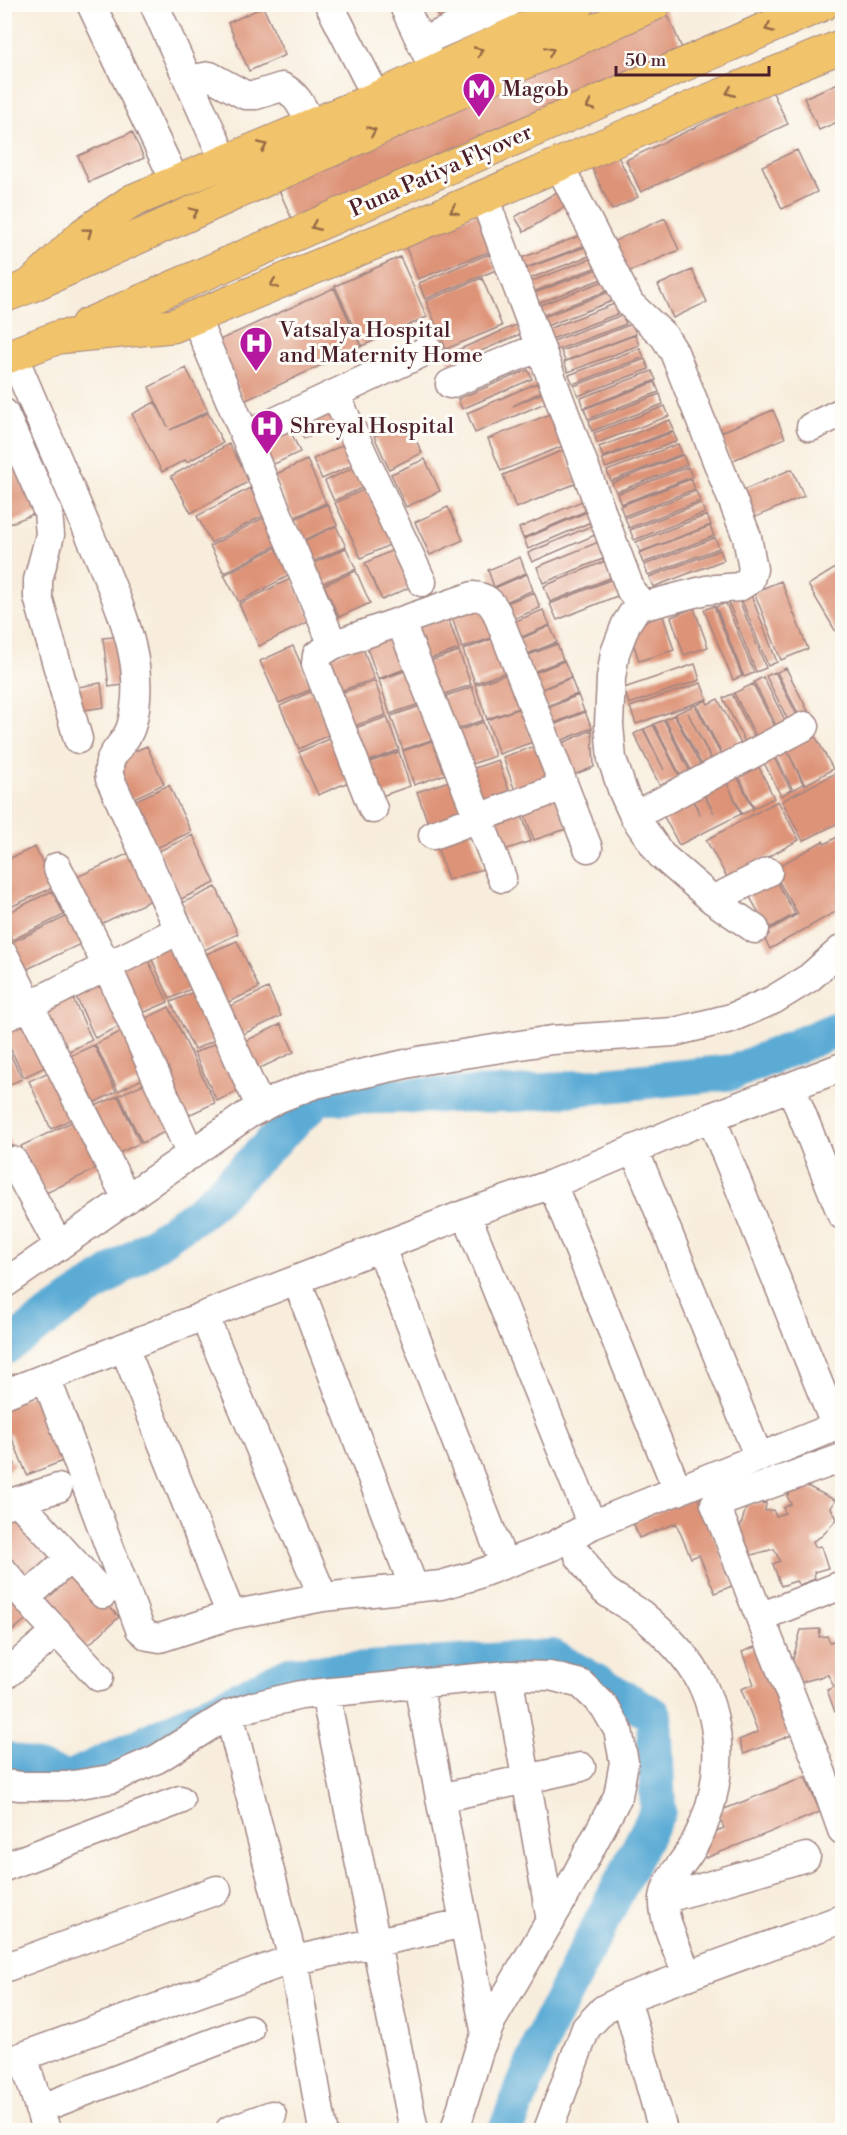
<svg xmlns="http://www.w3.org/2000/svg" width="847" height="2135" font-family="'Libre Bodoni',serif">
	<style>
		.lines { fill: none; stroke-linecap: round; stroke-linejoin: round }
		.river { stroke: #5babd5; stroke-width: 36 }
		.building { fill: #dd9377 }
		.minor-casing { stroke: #a18684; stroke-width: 31 }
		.highway-casing { stroke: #a18684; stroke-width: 35 }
		.minor { stroke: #fff; stroke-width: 28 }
		.highway { stroke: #f1c36a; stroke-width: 33 }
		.oneway { stroke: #956947 }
		.labels { text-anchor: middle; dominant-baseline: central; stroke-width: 6; stroke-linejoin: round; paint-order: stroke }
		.poi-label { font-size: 22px; fill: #4a1f2b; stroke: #fdfcf7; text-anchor: start }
		.street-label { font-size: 22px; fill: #4a1f2b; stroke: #fdfcf7 }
	</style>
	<rect width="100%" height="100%" fill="#fdfcf7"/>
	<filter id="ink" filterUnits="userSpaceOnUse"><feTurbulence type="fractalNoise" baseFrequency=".0167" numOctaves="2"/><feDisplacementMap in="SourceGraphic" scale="12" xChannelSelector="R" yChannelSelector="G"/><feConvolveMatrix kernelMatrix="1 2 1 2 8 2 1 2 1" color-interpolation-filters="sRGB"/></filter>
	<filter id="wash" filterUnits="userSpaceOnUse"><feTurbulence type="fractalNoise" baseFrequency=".008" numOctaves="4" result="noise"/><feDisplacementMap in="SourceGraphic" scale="24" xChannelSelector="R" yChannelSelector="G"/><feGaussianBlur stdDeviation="1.35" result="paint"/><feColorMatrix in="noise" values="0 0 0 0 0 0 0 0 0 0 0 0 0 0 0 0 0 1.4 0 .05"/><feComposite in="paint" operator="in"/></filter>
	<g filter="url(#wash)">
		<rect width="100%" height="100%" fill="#f8eddc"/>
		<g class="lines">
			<path class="river" d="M4,1348L203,1210L319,1097L517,1094L734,1072L842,1027
				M4,1759L69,1779L290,1674L552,1657L654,1715L658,1811L548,2026L506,2130"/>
		</g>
		<g id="blocks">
			<path class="building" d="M432,4H485L443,25Z
				M663,4L684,53L294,224L272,174Z
				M263,7L285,55L249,71L228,23Z
				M838,83L842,93V120L819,130L804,98Z
				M772,91L788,124L641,192L626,160Z
				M132,132L144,158L89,182L78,156Z
				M615,150L638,197L612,210L589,162Z
				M797,150L817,192L782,209L762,166Z
				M557,192L566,206L524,232L515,217Z
				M481,211L496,249L418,279L404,242Z
				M665,218L679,250L626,273L612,242Z
				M590,232L594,242L523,269L519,259Z
				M593,244L597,253L526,280L522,270Z
				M489,254L496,270L425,299L419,283Z
				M598,256L602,265L531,293L527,283Z
				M400,257L427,317L362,346L335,286Z
				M603,267L607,277L536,304L532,294Z
				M692,270L707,302L673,318L658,285Z
				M482,278L502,326L446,349L426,301Z
				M609,279L612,289L541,316L538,306Z
				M334,288L361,347L244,401L217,341Z
				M612,291L615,300L544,327L541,318Z
				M617,303L620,313L549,340L545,330Z
				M622,315L626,324L554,351L551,342Z
				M632,324L636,334L565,361L561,351Z
				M516,325L521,334L450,364L446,355Z
				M635,335L639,345L568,372L564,362Z
				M640,348L644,357L573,384L569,375Z
				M645,359L649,369L578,396L574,386Z
				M186,368L208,411L170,430L208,413L223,443L187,462L185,460L162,472L132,414L155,402L168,427L149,387Z
				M528,370L532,379L462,409L458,399Z
				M652,371L656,380L584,408L581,398Z
				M655,382L659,392L588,419L584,409Z
				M537,383L541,392L513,406L542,393L545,403L475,433L467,413Z
				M660,394L663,404L592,431L589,421Z
				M327,403L336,424L304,439L294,418Z
				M665,406L669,416L597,443L594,433Z
				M773,410L785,438L731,461L719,433Z
				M550,414L563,446L501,471L488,439Z
				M670,420L674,430L603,457L599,447Z
				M286,421L300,452L268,467L254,435Z
				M407,421L422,453L389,469L374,436Z
				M673,432L677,441L606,468L602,459Z
				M4,442L41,511L4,526Z
				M229,444L250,481L191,513L171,476Z
				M345,444L355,464L322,479L313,459Z
				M678,444L682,454L611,481L607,471Z
				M564,450L577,483L516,508L503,475Z
				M683,455L687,465L616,492L612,483Z
				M425,459L440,491L406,507L391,474Z
				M307,460L326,503L293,518L274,475Z
				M357,466L366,486L334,501L325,481Z
				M688,467L692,477L621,504L617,494Z
				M792,469L804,496L751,519L739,492Z
				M691,479L695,489L624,516L620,506Z
				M250,488L264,515L211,543L197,516Z
				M367,488L394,543L361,558L335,503Z
				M696,491L700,501L629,528L625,518Z
				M589,498L593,508L523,538L519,528Z
				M701,503L705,513L634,540L630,530Z
				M327,504L337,525L304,540L295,519Z
				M448,507L463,540L430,555L415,522Z
				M594,509L598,519L528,549L524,539Z
				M707,515L711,525L640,552L636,542Z
				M263,518L277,545L224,573L210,546Z
				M598,523L602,532L532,562L528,553Z
				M336,526L346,547L314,561L304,541Z
				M710,526L714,536L643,563L639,553Z
				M715,538L719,548L648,575L644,565Z
				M606,539L613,555L543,583L537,567Z
				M277,547L292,574L239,602L224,575Z
				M346,548L356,569L323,583L314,563Z
				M395,549L413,586L382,600L365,563Z
				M720,550L724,560L653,587L649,577Z
				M520,557L526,573L494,587L488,570Z
				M613,558L620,574L550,602L544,586Z
				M842,564V642L808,585Z
				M356,571L370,603L339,617L324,585Z
				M527,574L533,590L501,604L495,588Z
				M620,576L627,592L557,620L550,604Z
				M292,578L312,620L259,646L239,604Z
				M781,581L808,649L781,660L754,592Z
				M534,592L540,608L508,621L502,605Z
				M750,592L777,662L768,666L740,596Z
				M738,597L766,668L756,672L728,601Z
				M485,602L497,636L462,648L451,614Z
				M726,603L754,673L744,677L716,607Z
				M714,606L742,676L733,680L704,610Z
				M694,608L708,647L684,655L671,617Z
				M543,610L550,625L517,639L511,623Z
				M447,615L459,649L424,661L412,627Z
				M663,616L674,650L639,661L628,627Z
				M550,626L557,642L525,655L518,640Z
				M401,633L413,666L378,679L366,645Z
				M124,636L130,684L109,687L103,638Z
				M497,637L509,671L475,683L463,650Z
				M557,644L563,660L531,673L524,657Z
				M362,645L374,679L340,691L328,658Z
				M293,646L312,689L279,703L260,661Z
				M459,651L471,685L436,697L425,663Z
				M564,661L571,677L539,690L532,674Z
				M695,664L700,680L629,704L624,688Z
				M413,668L425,702L390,714L379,680Z
				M786,668L811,717L802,721L777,672Z
				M775,672L800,721L791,726L766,676Z
				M510,673L522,707L487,719L475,685Z
				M763,677L788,726L779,731L754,682Z
				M571,678L577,694L545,707L538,691Z
				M375,681L386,715L351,727L340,693Z
				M101,683L104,707L71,712L67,689Z
				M701,683L707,699L636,724L630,707Z
				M753,684L778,733L759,742L734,693Z
				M472,687L483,720L449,732L437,699Z
				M312,691L331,734L299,749L280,706Z
				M732,694L757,743L748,748L723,698Z
				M578,695L584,711L552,724L546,709Z
				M718,699L743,748L724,758L697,705L706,700L708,704Z
				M426,704L437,738L403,750L391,716Z
				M695,705L722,757L713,762L688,713L712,762L703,767L675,714Z
				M521,708L533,742L499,754L487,720Z
				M585,712L592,728L560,741L553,725Z
				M674,715L701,767L692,772L665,719Z
				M387,717L399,750L364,763L352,729Z
				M664,720L690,772L681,777L654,724Z
				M483,722L495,756L460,768L449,734Z
				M653,725L680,777L660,786L634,734L643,729L664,770L644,729Z
				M592,730L594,767L573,775L560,744Z
				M812,730L833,769L805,785L788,752L803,784L793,790L773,751Z
				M332,738L351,781L318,795L299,752Z
				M437,739L449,773L414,785L403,751Z
				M538,745L549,779L515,791L503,757Z
				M147,746L164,784L130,800L112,761Z
				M399,752L410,786L376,798L364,764Z
				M771,752L791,790L781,796L761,757Z
				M498,760L510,794L475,806L463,772Z
				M757,763L774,798L754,808L737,773Z
				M838,772L842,781V821L803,841L782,801Z
				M736,774L753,809L742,814L725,779Z
				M725,779L741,814L679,845L661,811L690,796L701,816L691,795L701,790L714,813L702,789Z
				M452,780L464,814L429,826L417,792Z
				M169,785L191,832L156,848L134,801Z
				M557,794L569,828L534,840L522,807Z
				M778,801L799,840L728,879L706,840Z
				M519,807L531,841L496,853L484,819Z
				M469,827L483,869L448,880L434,838Z
				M842,834V908L770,949L762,934L798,914L772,870L823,841L825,844Z
				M193,835L215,883L181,899L159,851Z
				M35,847L54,887L4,910V861Z
				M136,850L158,897L90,929L68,881Z
				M774,877L795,914L768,929L747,892Z
				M216,887L238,934L204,950L182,903Z
				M52,891L64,915L12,940L5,925V914Z
				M72,914L85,942L23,971L10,943Z
				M179,937L201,984L170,999L148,951Z
				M237,941L259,988L224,1004L202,956Z
				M145,954L168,1002L136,1016L114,969Z
				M104,975L127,1023L95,1038L73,990Z
				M203,988L225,1035L194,1050L171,1002Z
				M268,988L281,1016L237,1037L224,1009Z
				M70,992L92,1040L61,1055L38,1007Z
				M169,1007L215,1103L184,1117L138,1022Z
				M33,1015L56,1062L24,1077L4,1035V1028Z
				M281,1024L294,1052L250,1073L237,1045Z
				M127,1029L149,1076L118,1091L95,1044Z
				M225,1039L248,1086L217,1101L194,1053Z
				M4,1041L22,1079L4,1087Z
				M94,1045L116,1092L85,1107L63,1059Z
				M60,1067L82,1114L51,1129L29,1081Z
				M150,1081L173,1128L142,1143L119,1095Z
				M118,1096L140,1143L109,1158L86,1110Z
				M84,1116L106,1164L44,1194L21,1146Z
				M4,1131L15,1153L4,1158Z
				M41,1391L68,1459L27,1475L10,1433L4,1436V1405Z
				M4,1455L15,1464L4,1474Z
				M801,1483L835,1500L831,1508L837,1519L822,1536L813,1541L815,1547L821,1546L828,1568L814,1572L815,1579L799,1585L796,1581L781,1586L773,1564L780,1561L774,1549L744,1557L738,1536L747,1504L766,1503L765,1511L773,1510L776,1516L785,1513L783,1508L791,1504L787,1496Z
				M697,1496L734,1585L715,1593L699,1555L691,1558L676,1523L639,1538L633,1522Z
				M15,1505L62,1554L28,1587L4,1563V1515Z
				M71,1567L119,1617L84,1649L37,1600Z
				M4,1584L32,1614L4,1638Z
				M820,1629L819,1637L827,1636L830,1642L839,1639L837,1634L842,1631V1709L835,1712L827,1690L834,1687L828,1675L798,1683L792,1662L801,1630Z
				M765,1643L799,1732L744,1754L739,1740L758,1732L741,1689L754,1684L742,1652Z
				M805,1777L820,1812L706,1858L698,1838L724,1828L717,1812Z"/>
		</g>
	</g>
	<g filter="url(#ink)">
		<use href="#blocks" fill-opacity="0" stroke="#a18684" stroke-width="1.5"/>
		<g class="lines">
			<defs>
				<path id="minor" d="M91,4L176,183
					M154,4L225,162
					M329,4L377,98
					M403,4L429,59
					M421,42L507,4
					M188,80L210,76L245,95H256L282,87C298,94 304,111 312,126
					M484,197L631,591L640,602L652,604L706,590L739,587L750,580L753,569L747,537L674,352L664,336L630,304L559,165
					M195,317L333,645
					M13,355C38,414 63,473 88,531C106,573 134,632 136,678C137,693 135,713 131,727C123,750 104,753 110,779L261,1108
					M450,384L540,347
					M335,394L422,582
					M4,413L48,512L50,535L38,580V597L78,739
					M811,427L842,412
					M245,436L428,350
					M640,602L626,624L615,653L611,678L609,725L612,759L623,792L634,816L661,855L713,900L755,929
					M401,623L502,878
					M373,809L316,664L317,655L333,645L473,596C486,597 491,602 497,613L588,848
					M634,816L805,726
					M433,835L564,786
					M57,867L107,966L191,1155
					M713,900L768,872
					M4,955L127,1199
					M4,1018L179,930
					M791,1087L842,1215
					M711,1117L836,1427
					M634,1149L759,1458
					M13,1161L59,1246
					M552,1184L678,1491
					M466,1214L592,1525
					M381,1248L504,1564
					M297,1281L414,1588
					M4,1284L247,1115L279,1098L315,1084L424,1060L552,1040L674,1032L731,1018L773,1000L809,978L842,949
					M204,1316L323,1597
					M124,1347L231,1615
					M46,1377L140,1629L148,1636L160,1638L231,1615L323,1597L441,1585L473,1576L553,1546L592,1525L842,1424
					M4,1394L460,1216L552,1184L711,1117L842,1067
					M842,1458L715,1504L821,1771L842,1830
					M18,1501L103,1594
					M4,1505L58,1488
					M579,1556C587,1566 594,1579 603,1589C614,1599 629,1605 641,1614C664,1633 687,1655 701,1682C726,1733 721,1794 695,1843C686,1862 667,1876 664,1898C662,1921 680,1955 688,1976
					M4,1572L40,1614L99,1677
					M27,1597L70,1558
					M760,1617L842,1585
					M4,1674L8,1673L57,1631
					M508,1675L551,1921
					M418,1684L486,2035
					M325,1693L414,2130
					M229,1714L293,1960L323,2130
					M4,1784L20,1786H67L111,1779L157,1759L229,1714L254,1706L301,1695L508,1675L550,1676L581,1684L604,1706L618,1730L624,1762L618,1796L571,1885L492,2020L479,2050L455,2130
					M440,1798L581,1767
					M4,1867L180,1800
					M664,1899L806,1857
					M4,1968L217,1890
					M626,1998L662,2127
					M23,2056L46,2130
					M4,2063L281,1963L464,1923
					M39,2109L249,2029
					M230,2130L272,2115
					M548,2130L586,2028L604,2009L626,1998L842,1919"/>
				<path id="highway" d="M30,286L654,4
					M4,296L30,286L84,234L132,201L377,98L578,4
					M87,325L823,4
					M4,358L59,337L173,326L415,226L698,105L842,46"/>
			</defs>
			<use href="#minor" class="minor-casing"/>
			<use href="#highway" class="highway-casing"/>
			<use href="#minor" class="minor"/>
			<use href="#highway" class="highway"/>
		</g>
		<defs><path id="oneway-chevron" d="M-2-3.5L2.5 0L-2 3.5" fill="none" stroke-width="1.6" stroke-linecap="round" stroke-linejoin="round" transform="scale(1.5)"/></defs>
		<g class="oneway">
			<use href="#oneway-chevron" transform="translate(769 28) rotate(156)"/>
			<use href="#oneway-chevron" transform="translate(479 51) rotate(-25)"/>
			<use href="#oneway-chevron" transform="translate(550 51) rotate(-24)"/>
			<use href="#oneway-chevron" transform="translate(730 92) rotate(158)"/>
			<use href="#oneway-chevron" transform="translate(590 106) rotate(156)"/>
			<use href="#oneway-chevron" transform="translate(372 131) rotate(-24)"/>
			<use href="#oneway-chevron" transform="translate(263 146) rotate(-23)"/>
			<use href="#oneway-chevron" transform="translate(454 210) rotate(157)"/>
			<use href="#oneway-chevron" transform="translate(194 212) rotate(-24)"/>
			<use href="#oneway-chevron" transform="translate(315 226) rotate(156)"/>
			<use href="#oneway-chevron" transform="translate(88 232) rotate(-37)"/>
			<use href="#oneway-chevron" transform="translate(274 284) rotate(158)"/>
		</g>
	</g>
	<defs>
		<symbol id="metro-pin" viewBox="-11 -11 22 30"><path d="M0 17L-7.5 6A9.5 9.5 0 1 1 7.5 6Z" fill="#b5179e" stroke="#fdfcf7"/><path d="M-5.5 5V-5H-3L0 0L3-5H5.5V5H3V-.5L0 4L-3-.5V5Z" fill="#fff"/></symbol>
		<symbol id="hospital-pin" viewBox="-11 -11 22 30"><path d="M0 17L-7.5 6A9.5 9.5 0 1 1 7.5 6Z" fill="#b5179e" stroke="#fdfcf7"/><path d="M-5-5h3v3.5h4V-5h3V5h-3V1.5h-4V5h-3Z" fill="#fff"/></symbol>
	</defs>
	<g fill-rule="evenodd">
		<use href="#metro-pin" x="460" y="70" width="38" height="52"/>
		<use href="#hospital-pin" x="237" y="324" width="38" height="52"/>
		<use href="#hospital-pin" x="248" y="407" width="38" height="52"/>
	</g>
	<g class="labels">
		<g class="poi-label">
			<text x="502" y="89">Magob</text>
			<text x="279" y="330">Vatsalya Hospital<tspan x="279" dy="25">and Maternity Home</tspan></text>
			<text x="290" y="426">Shreyal Hospital</text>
		</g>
		<g class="street-label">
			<text transform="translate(441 171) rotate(-24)">Puna Patiya Flyover</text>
		</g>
	</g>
	<rect width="847" height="2135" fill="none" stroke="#fdfcf7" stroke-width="24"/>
	<path d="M616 66v9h153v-9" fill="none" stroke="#4a1f2b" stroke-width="3"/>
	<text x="625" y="66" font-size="18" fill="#4a1f2b" stroke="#fdfcf7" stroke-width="4.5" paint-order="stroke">50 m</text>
</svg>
